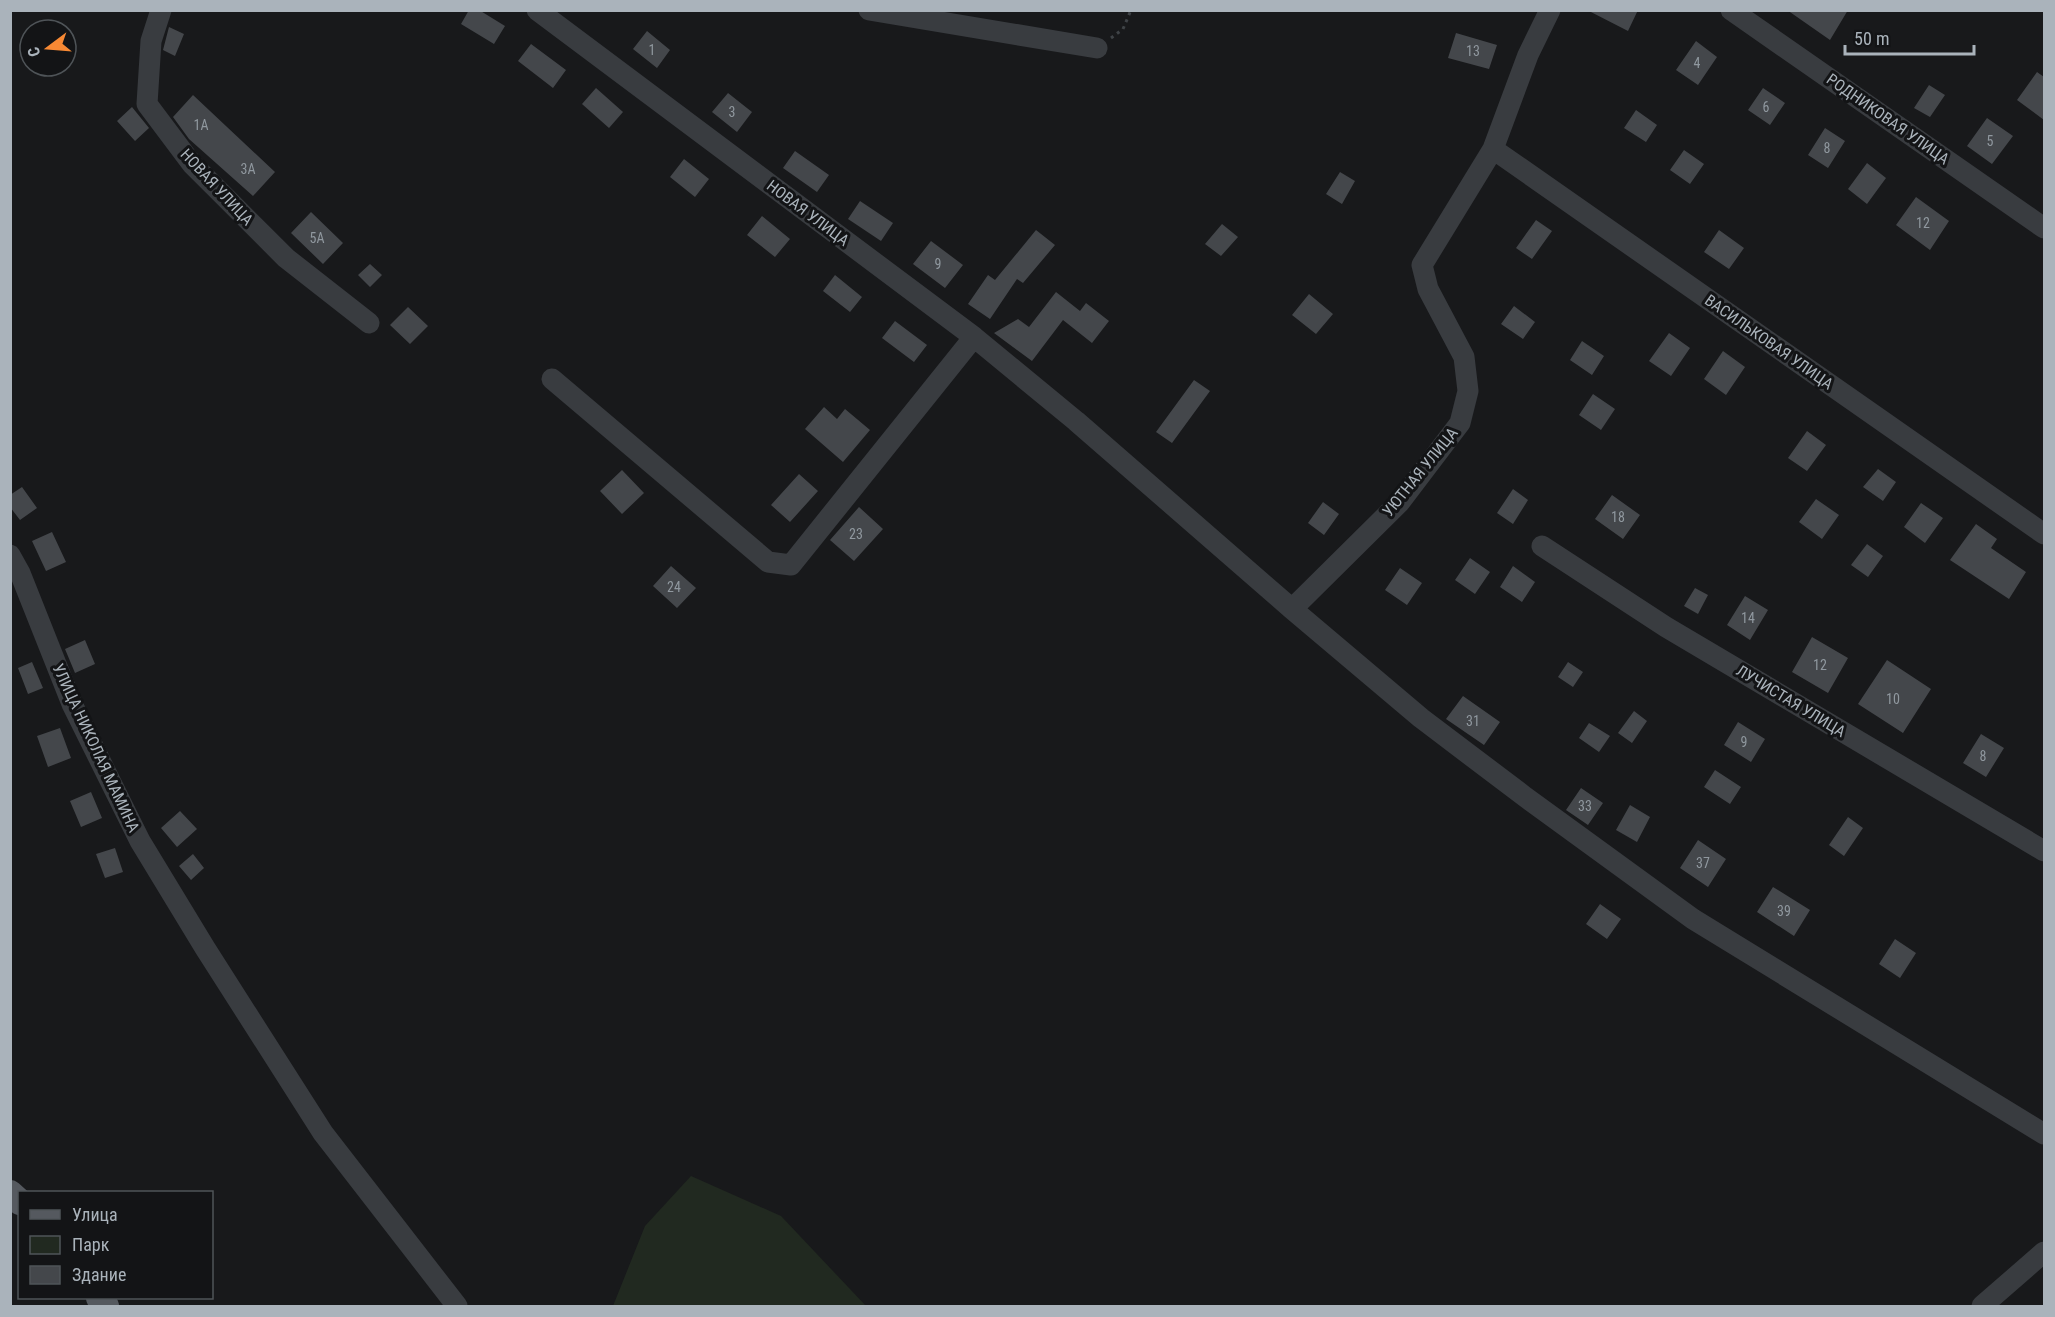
<svg xmlns="http://www.w3.org/2000/svg" width="2055" height="1317" font-family="'Roboto Condensed',sans-serif">
	<style>
		.green { fill: #212920 }
		.building { fill: #44474b }
		.lines { fill: none; stroke-linecap: round; stroke-linejoin: round }
		.path { stroke: #3f4347; stroke-width: 3; stroke-dasharray: 3 4.5; stroke-linecap: butt }
		.minor { stroke: #393c40; stroke-width: 21 }
		.major { stroke: #55595f; stroke-width: 26 }
		.labels { text-anchor: middle; dominant-baseline: central; stroke-width: 6; stroke-linejoin: round; paint-order: stroke }
		.number-label { font-size: 14px; fill: #90989f }
		.street-label { font-size: 16px; fill: #aab3bb; stroke: #131416 }
	</style>
	<rect width="100%" height="100%" fill="#18191b"/>
	<path class="green" d="M691,1176L781,1216L866,1306H613L645,1226Z"/>
	<path class="building" d="M469,10H479L505,26L494,44L461,24Z
		M1587,10H1638L1628,31Z
		M1787,10H1848L1830,40Z
		M169,27L184,34L175,56L163,50Z
		M647,31L670,50L657,68L633,49Z
		M1456,33L1497,45L1489,69L1448,58Z
		M1696,41L1717,57L1698,85L1676,70Z
		M531,44L566,70L553,88L518,61Z
		M2037,72L2044,77V120L2017,100Z
		M1929,85L1945,95L1930,117L1914,108Z
		M596,88L623,112L609,128L582,104Z
		M1763,88L1785,103L1770,125L1748,110Z
		M728,93L752,112L737,132L712,112Z
		M193,95L275,172L253,196L189,139L173,117Z
		M132,107L149,128L135,141L117,121Z
		M1636,110L1657,125L1646,142L1624,128Z
		M1987,118L2013,136L1992,164L1967,146Z
		M1825,128L1845,141L1828,168L1808,155Z
		M1684,150L1704,164L1690,184L1670,170Z
		M795,151L829,175L817,192L783,168Z
		M684,159L709,179L695,197L670,177Z
		M1867,163L1886,178L1867,204L1848,189Z
		M1340,172L1355,181L1342,204L1326,194Z
		M1916,197L1949,221L1930,250L1896,225Z
		M860,201L893,223L881,241L848,219Z
		M311,212L343,243L323,264L291,233Z
		M762,216L790,239L775,257L747,235Z
		M1536,220L1552,231L1532,259L1516,248Z
		M1222,224L1238,237L1221,256L1205,244Z
		M1036,230L1055,245L1023,283L1017,279L990,319L968,304L988,275L995,280Z
		M1719,230L1744,248L1729,269L1704,252Z
		M931,241L963,265L945,288L913,264Z
		M370,264L382,275L370,287L358,275Z
		M835,275L862,297L850,312L823,291Z
		M1056,292L1080,311L1086,303L1109,321L1092,343L1063,320L1032,361L994,333L1018,319L1029,327Z
		M1309,294L1333,314L1316,334L1292,315Z
		M1514,306L1535,322L1523,339L1501,324Z
		M408,307L428,326L410,344L390,325Z
		M895,321L927,345L914,362L882,338Z
		M1669,333L1690,348L1671,376L1649,361Z
		M1582,341L1604,356L1592,375L1570,360Z
		M1723,351L1745,367L1726,395L1704,379Z
		M1194,380L1210,391L1172,443L1156,432Z
		M1593,394L1615,409L1601,430L1579,415Z
		M824,407L837,419L845,409L870,430L843,462L805,429Z
		M1807,431L1826,445L1807,471L1788,458Z
		M1878,469L1896,482L1883,501L1863,487Z
		M622,470L644,493L622,514L600,491Z
		M799,474L818,491L790,522L771,505Z
		M22,487L37,508L20,520L10,507V495Z
		M1513,489L1528,500L1513,524L1497,513Z
		M1612,495L1640,515L1623,539L1595,519Z
		M1816,499L1839,515L1822,539L1799,522Z
		M1323,502L1339,514L1324,535L1308,523Z
		M1921,503L1943,518L1925,543L1904,527Z
		M859,507L883,529L854,561L830,540Z
		M1976,524L1997,539L1991,548L2026,572L2009,599L1950,560Z
		M52,532L66,562L46,571L32,541Z
		M1867,544L1883,556L1868,577L1851,565Z
		M1470,558L1490,572L1475,594L1455,580Z
		M671,566L696,588L677,608L653,586Z
		M1513,566L1535,582L1522,602L1500,587Z
		M1400,568L1422,583L1407,605L1385,590Z
		M1695,588L1708,595L1698,614L1684,606Z
		M1745,596L1768,610L1750,640L1727,625Z
		M1812,637L1848,658L1828,693L1792,672Z
		M85,640L95,664L75,673L65,649Z
		M1887,660L1931,689L1903,733L1858,704Z
		M32,662L43,688L28,694L18,668Z
		M1568,662L1583,672L1573,687L1558,677Z
		M1463,696L1500,722L1484,745L1446,719Z
		M1634,711L1647,721L1632,743L1618,733Z
		M1738,722L1765,739L1751,762L1724,745Z
		M1589,723L1610,736L1599,752L1579,738Z
		M60,728L71,758L48,767L37,736Z
		M1981,734L2004,748L1986,777L1963,763Z
		M1715,770L1741,787L1730,804L1704,787Z
		M1581,788L1603,803L1588,825L1566,810Z
		M91,792L102,818L81,827L70,801Z
		M1630,805L1650,817L1637,842L1616,830Z
		M180,811L197,829L177,847L161,828Z
		M1848,817L1863,828L1844,856L1829,845Z
		M1698,840L1726,859L1708,887L1680,868Z
		M115,848L123,872L105,878L96,854Z
		M193,854L204,868L191,880L179,866Z
		M1773,887L1810,910L1794,936L1757,912Z
		M1600,904L1621,919L1607,939L1586,924Z
		M1895,939L1916,953L1900,978L1879,964Z"/>
	<g class="lines">
		<path class="path" d="M1111,38L1123,29L1131,10"/>
		<path class="minor" d="M161,10L151,41L147,104L192,164L286,258L369,323
			M537,10L974,337L1076,421L1292,609L1421,718L1524,796L1693,919L2044,1134
			M869,10L1097,48
			M1731,10L2044,228
			M1493,149L2044,534
			M552,379L768,562L791,565L974,337
			M1542,546L1666,627L2044,851
			M10,555L20,573L72,704L140,841L205,948L323,1133L457,1306
			M1292,609L1400,502L1460,423L1468,391L1464,357L1428,289L1422,265L1493,149L1528,55L1550,10
			M1982,1306L2044,1252"/>
		<path class="major" d="M10,1193L20,1202
			M99,1298L106,1306"/>
	</g>
	<g class="labels">
		<g class="number-label">
			<text x="652" y="50">1</text>
			<text x="1473" y="51">13</text>
			<text x="1697" y="63">4</text>
			<text x="1766" y="107">6</text>
			<text x="732" y="112">3</text>
			<text x="201" y="125">1А</text>
			<text x="1990" y="141">5</text>
			<text x="1827" y="148">8</text>
			<text x="248" y="169">3А</text>
			<text x="1923" y="223">12</text>
			<text x="317" y="238">5А</text>
			<text x="938" y="264">9</text>
			<text x="1618" y="517">18</text>
			<text x="856" y="534">23</text>
			<text x="674" y="587">24</text>
			<text x="1748" y="618">14</text>
			<text x="1820" y="665">12</text>
			<text x="1893" y="699">10</text>
			<text x="1473" y="721">31</text>
			<text x="1744" y="742">9</text>
			<text x="1983" y="756">8</text>
			<text x="1585" y="806">33</text>
			<text x="1703" y="863">37</text>
			<text x="1784" y="911">39</text>
		</g>
		<g class="street-label">
			<text transform="translate(1888 119) rotate(35)">РОДНИКОВАЯ УЛИЦА</text>
			<text transform="translate(217 187) rotate(47)">НОВАЯ УЛИЦА</text>
			<text transform="translate(808 213) rotate(37)">НОВАЯ УЛИЦА</text>
			<text transform="translate(1769 342) rotate(35)">ВАСИЛЬКОВАЯ УЛИЦА</text>
			<text transform="translate(1420 472) rotate(-51)">УЮТНАЯ УЛИЦА</text>
			<text transform="translate(1791 701) rotate(31)">ЛУЧИСТАЯ УЛИЦА</text>
			<text transform="translate(96 748) rotate(65)">УЛИЦА НИКОЛАЯ МАМИНА</text>
		</g>
	</g>
	<rect width="2055" height="1317" fill="none" stroke="#aab3bb" stroke-width="24"/>
	<rect x="18" y="1191" width="195" height="108" fill="#131416" stroke="#4f5458" stroke-width="1.5"/>
	<rect x="30" y="1210" width="30" height="9" fill="#55595f" stroke="#4f5458" stroke-width="1.5"/>
	<text x="72" y="1221" font-size="18" fill="#aab3bb">Улица</text>
	<rect x="30" y="1236" width="30" height="18" fill="#212920" stroke="#4f5458" stroke-width="1.5"/>
	<text x="72" y="1251" font-size="18" fill="#aab3bb">Парк</text>
	<rect x="30" y="1266" width="30" height="18" fill="#44474b" stroke="#4f5458" stroke-width="1.5"/>
	<text x="72" y="1281" font-size="18" fill="#aab3bb">Здание</text>
	<g transform="translate(48 48) rotate(254)"><circle r="28" fill="#131416" stroke="#4f5458" stroke-width="1.5"/>
	<path d="M0-4.5L10 22L0 15L-10 22Z" fill="#f78934"/>
	<text y="-9" font-size="16" font-weight="bold" text-anchor="middle" fill="#aab3bb">С</text>
	</g>
	<path d="M1845 45v9h129v-9" fill="none" stroke="#aab3bb" stroke-width="3"/>
	<text x="1854" y="45" font-size="18" fill="#aab3bb" stroke="#131416" stroke-width="4.5" paint-order="stroke">50 m</text>
</svg>
